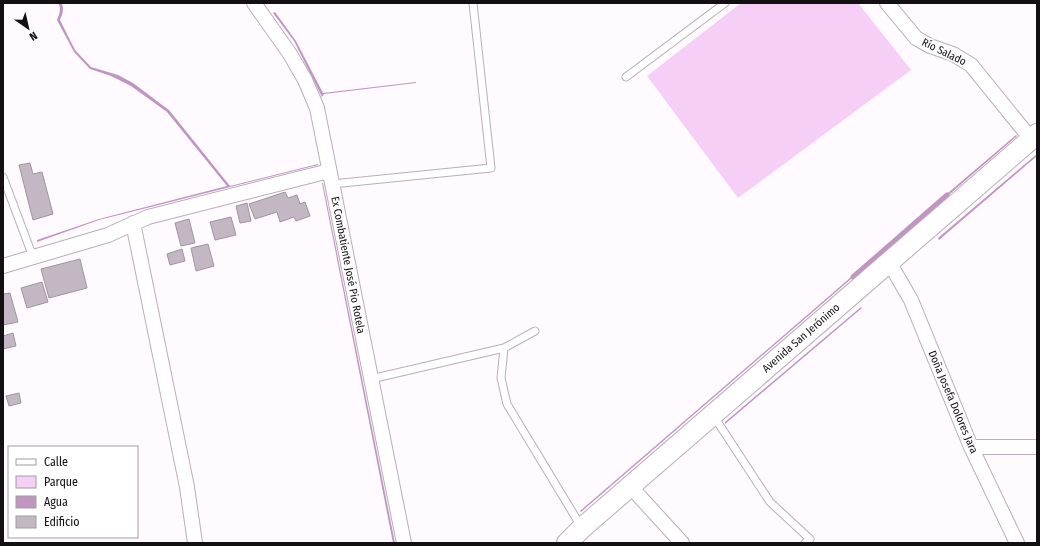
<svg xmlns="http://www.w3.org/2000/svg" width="1040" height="546" font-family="'Fira Sans Condensed',sans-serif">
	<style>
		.green { fill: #f5cff5 }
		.water { fill: #c096c1 }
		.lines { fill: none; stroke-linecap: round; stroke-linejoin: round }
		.stream { stroke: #c096c1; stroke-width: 5 }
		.building { fill: #c2b7c2; stroke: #a0959f }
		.lane-casing { stroke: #b9aeb9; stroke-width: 9 }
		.street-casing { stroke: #b9aeb9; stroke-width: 16 }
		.secondary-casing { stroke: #b9aeb9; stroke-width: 22 }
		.lane { stroke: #fff; stroke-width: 7 }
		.street { stroke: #fff; stroke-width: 14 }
		.secondary { stroke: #fff; stroke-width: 20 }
		.labels { text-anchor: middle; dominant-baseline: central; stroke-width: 3.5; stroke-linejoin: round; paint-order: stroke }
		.street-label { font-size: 11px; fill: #130f13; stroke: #fff }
	</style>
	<rect width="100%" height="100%" fill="#fefafe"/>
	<path class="green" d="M741,3H858L911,70L738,198L647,76Z"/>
	<path class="water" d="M58,3H61C65,8 62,15 60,20L75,50L91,67L118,75L133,83L169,110L230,186L318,164V165L99,220L37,242V240L99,219L227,186L167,112L131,86L111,76L90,69L74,52L57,20C59,15 62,8 58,3Z
		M275,12L296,41L323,93L416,82V83L324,94L322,97L294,41L273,13Z
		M1016,135L1017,136L944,199L942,198Z
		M1037,154V156L939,240L938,238Z
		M322,183H323L395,543H393Z
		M857,272L858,273L581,512L580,511Z
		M861,307L862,308L725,424V422Z"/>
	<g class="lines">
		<path class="stream" d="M853,277L947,195"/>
	</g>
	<path class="building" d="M30,163L33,174L42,172L53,214L33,220L19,165Z
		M285,192L288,198L297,195L300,204L305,202L310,216L296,221L294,217L280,222L277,212L255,219L249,204Z
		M247,203L251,221L240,223L236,206Z
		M231,217L236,235L215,240L210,222Z
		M189,219L195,243L181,246L175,223Z
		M208,244L214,266L196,271L191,248Z
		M182,249L185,261L170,265L167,254Z
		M80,259L87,288L49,298L41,269Z
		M42,282L48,302L27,308L21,288Z
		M10,293L18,322L3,325V294Z
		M13,333L16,346L3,349V336Z
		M19,393L21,403L9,406L6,396Z"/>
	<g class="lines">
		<defs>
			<path id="lane" d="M626,77L725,3
				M3,177L33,257
				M332,184L491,168L473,3
				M504,348L501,378L507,404L582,528
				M371,379L504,348L535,331
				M713,415L770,502L810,539L805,543"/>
			<path id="street" d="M254,3L290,54L305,80L317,108L404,543
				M887,3L916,38L930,46L953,54L971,65L1031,139
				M133,223L187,487L195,543
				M889,262L911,300L971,447L1017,543
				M3,266L108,235L148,217L329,171
				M971,447H1037
				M630,486L682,543"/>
			<path id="secondary" d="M567,543L582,528L1037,134"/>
		</defs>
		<use href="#lane" class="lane-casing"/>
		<use href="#street" class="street-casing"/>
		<use href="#secondary" class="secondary-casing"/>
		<use href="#lane" class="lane"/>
		<use href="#street" class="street"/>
		<use href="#secondary" class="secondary"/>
	</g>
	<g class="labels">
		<g class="street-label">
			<text transform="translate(944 52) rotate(26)">Río Salado</text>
			<text transform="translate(348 265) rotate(79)">Ex Combatiente José Pio Rotela</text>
			<text transform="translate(801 338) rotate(-41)">Avenida San Jerónimo</text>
			<text transform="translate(953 402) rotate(67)">Doña Josefa Dolores Jara</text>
		</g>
	</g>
	<rect width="1040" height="546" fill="none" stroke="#130f13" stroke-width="8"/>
	<rect x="8" y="446" width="130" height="92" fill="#ffffff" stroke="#a19fa1"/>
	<rect x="16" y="459" width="20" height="6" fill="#ffffff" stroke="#a19fa1"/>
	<text x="44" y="466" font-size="12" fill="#130f13">Calle</text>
	<rect x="16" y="476" width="20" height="12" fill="#f5cff5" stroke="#a19fa1"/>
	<text x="44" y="486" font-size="12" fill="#130f13">Parque</text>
	<rect x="16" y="496" width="20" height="12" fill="#c096c1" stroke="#a19fa1"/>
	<text x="44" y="506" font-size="12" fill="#130f13">Agua</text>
	<rect x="16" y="516" width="20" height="12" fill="#c2b7c2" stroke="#a19fa1"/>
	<text x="44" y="526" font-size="12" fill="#130f13">Edificio</text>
	<g transform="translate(28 28) rotate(146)" stroke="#ffffff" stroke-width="3" paint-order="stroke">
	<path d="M0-3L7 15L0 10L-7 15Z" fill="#130f13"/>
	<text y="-6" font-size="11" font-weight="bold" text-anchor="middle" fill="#130f13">N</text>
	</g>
</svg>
